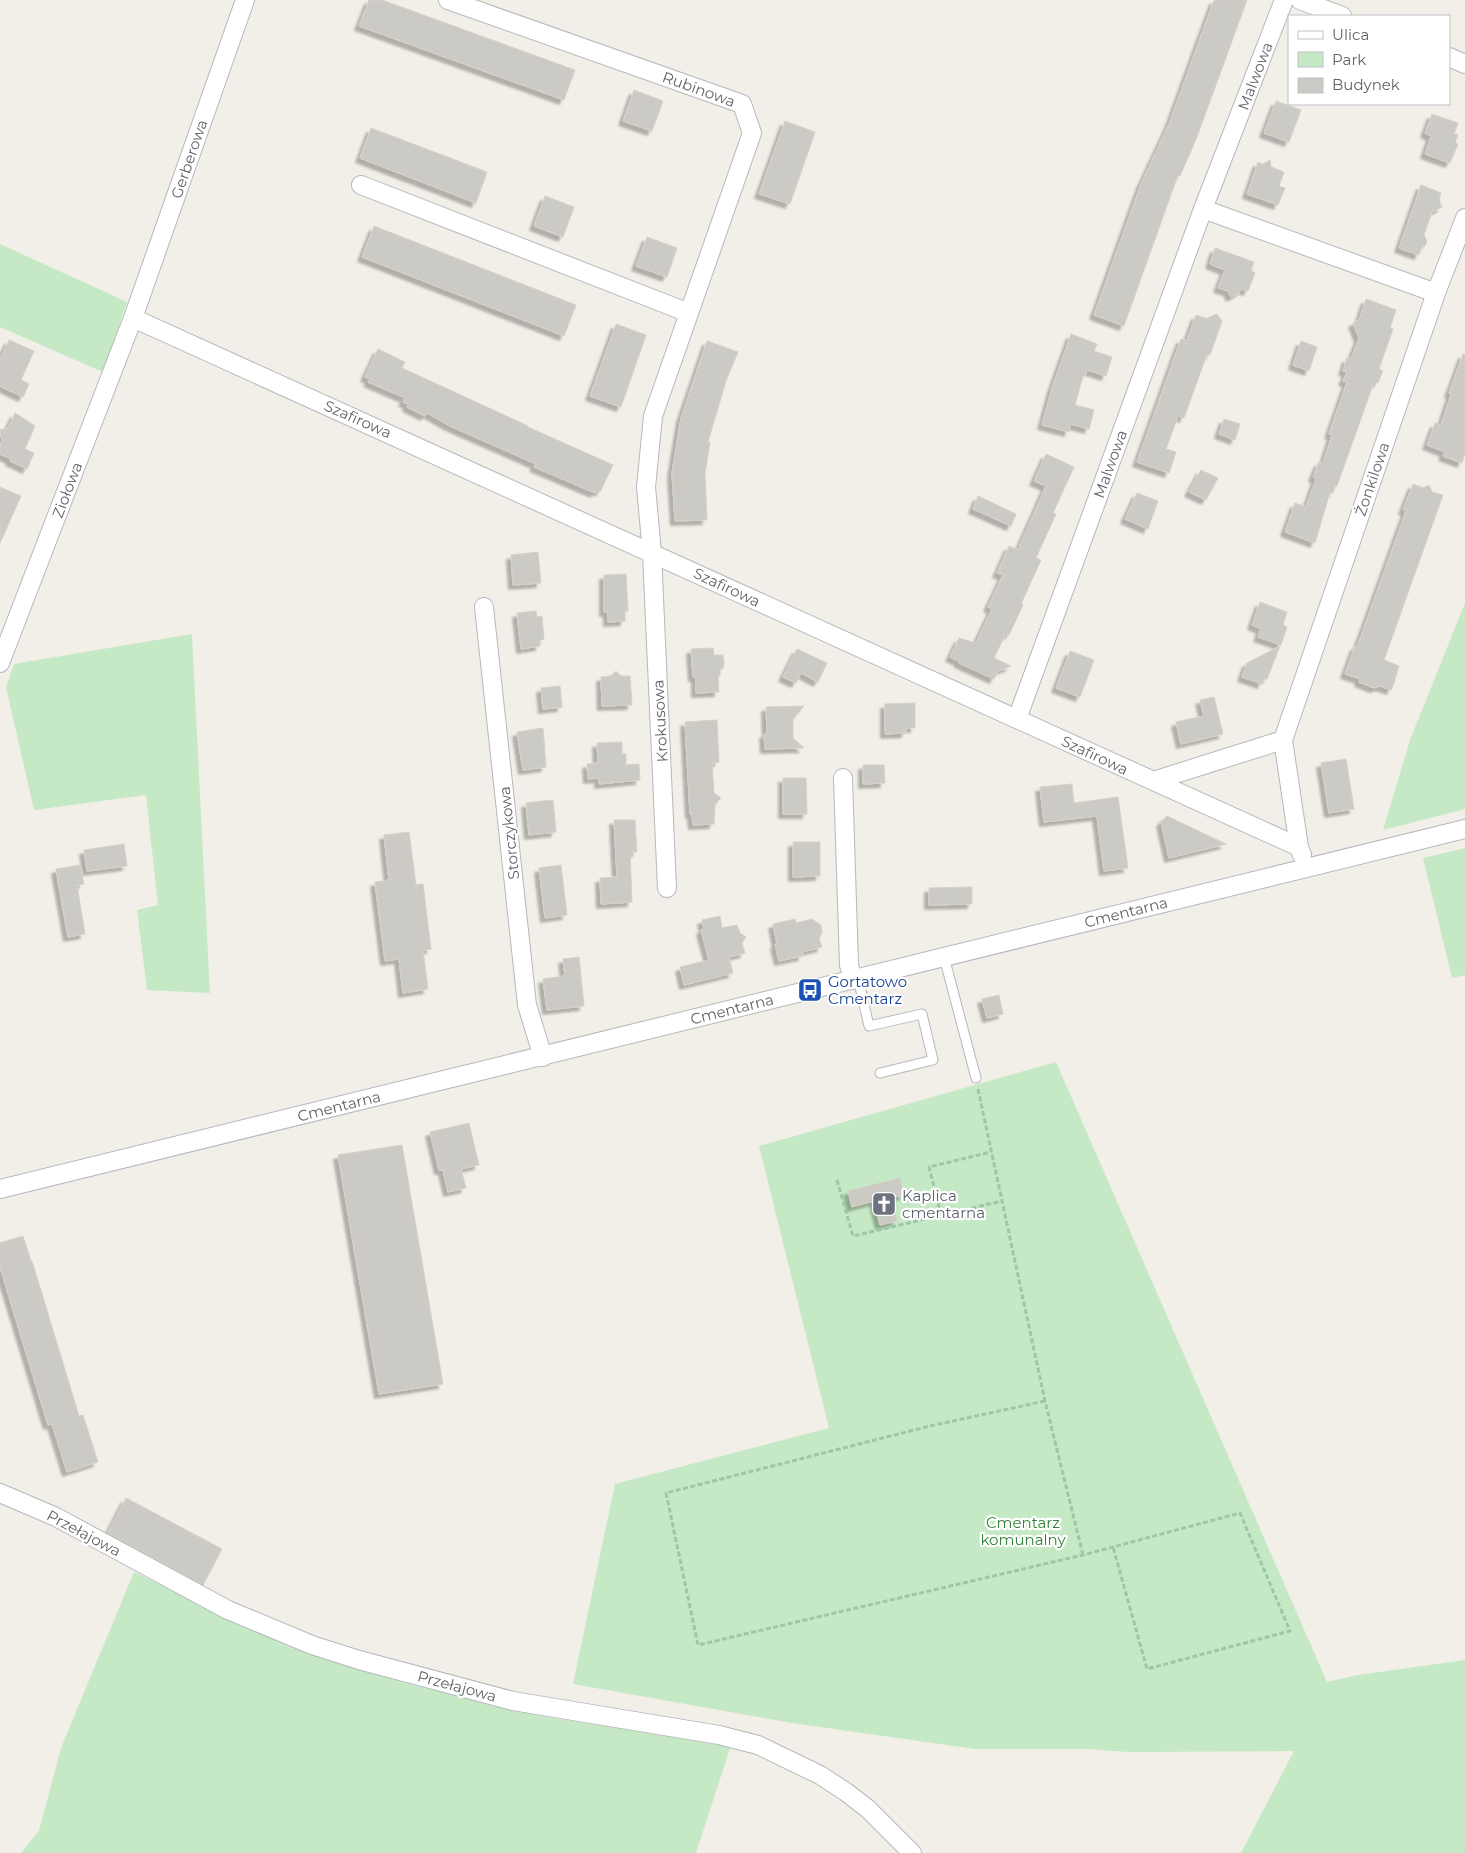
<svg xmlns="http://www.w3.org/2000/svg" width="1465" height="1853" font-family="Montserrat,sans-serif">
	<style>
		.green { fill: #c5e8c5 }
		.building { fill: #cccac5; stroke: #d6d1c6; filter: url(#shadow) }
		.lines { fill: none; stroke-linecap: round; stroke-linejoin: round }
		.lane-casing { stroke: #b5b8bc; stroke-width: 11 }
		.street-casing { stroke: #b5b8bc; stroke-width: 20 }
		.path { stroke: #9cc7a9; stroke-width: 3; stroke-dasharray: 5 2.5; stroke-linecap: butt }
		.lane { stroke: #fff; stroke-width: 9 }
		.street { stroke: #fff; stroke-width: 18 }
		.labels { text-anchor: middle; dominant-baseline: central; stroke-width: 4.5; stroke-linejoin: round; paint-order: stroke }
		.street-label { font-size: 15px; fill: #5f6368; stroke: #fff }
		.transit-label { font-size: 15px; fill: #164399; stroke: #fff; text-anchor: start }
		.worship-label { font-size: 15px; fill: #5b616d; stroke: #fff; text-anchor: start }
		.park-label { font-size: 15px; fill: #348238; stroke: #fff }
	</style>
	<defs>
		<filter id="shadow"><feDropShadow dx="-4.5" dy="4.5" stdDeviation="1" flood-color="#0004"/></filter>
	</defs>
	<rect width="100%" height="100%" fill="#f1efe8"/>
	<path class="green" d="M0,244L127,302L103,372L0,327Z
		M1465,603V809L1383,830L1410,740Z
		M192,634L210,993L147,990L137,910L158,905L146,795L34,810L6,687L14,664Z
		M1465,848V975L1452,978L1423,858Z
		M1056,1062L1327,1682L1358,1675L1465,1660V1853H1241L1294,1751L1128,1752L1087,1749H975L792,1723L573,1684L615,1484L829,1428L759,1146Z
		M134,1572L289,1647L404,1683L546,1717L731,1745L696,1853H21L39,1831L61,1748Z"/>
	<path class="building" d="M369,0H382L575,70L564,100L359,26Z
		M1214,0H1247L1197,137L1180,176L1178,175L1124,326L1094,315L1141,184L1169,124Z
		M634,90L663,101L652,131L623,121Z
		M1276,101L1301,110L1289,142L1264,133Z
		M1432,114L1458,123L1454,134L1458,135L1455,143L1458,144L1450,163L1425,154L1431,136L1425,133Z
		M785,121L815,132L790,204L759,194Z
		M371,128L487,172L476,203L360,158Z
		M1270,160L1271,167L1284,172L1279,186L1285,188L1278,205L1247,194L1258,162L1263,164Z
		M1421,185L1441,193L1439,200L1442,207L1432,212L1424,235L1427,241L1425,246L1421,248L1419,255L1399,248Z
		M545,196L574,207L563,237L534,226Z
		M374,226L576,305L564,336L362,257Z
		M647,237L677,248L667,277L636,266Z
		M1215,248L1254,262L1251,271L1255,273L1248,291L1241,289L1240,292L1231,297L1228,291L1218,288L1225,270L1210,264Z
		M1366,299L1396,310L1390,328L1393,329L1379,369L1383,371L1378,383L1374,382L1337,486H1335L1333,493L1330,492L1315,543L1285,532L1295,503L1306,507L1316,479L1313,477L1319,462L1323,463L1332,435L1329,434L1347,382L1343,381L1347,372L1343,371L1347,358L1351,359L1359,338L1353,323L1359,320Z
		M1217,314L1222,321L1210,355L1207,354L1184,418L1178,416L1166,449L1176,452L1169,473L1137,462L1181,339L1187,340L1196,315L1208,319L1209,317Z
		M616,324L646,335L621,407L590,396Z
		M1071,334L1097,344L1094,351L1112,357L1106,376L1087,370L1085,376H1083L1075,405L1094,410L1089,429L1070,424L1069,432L1042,425L1052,388Z
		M9,340L34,351L21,380L29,384L23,397L0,386V360Z
		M707,341L738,352L726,381L708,442H710L705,474L707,520L675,521L672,473L681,418Z
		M1301,341L1317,347L1309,371L1293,365Z
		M378,349L405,362L402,368L528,426V427L613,465L600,492L596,490L595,493L553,475L534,467L536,464L450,426L427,413L425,416L407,407L408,404L403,402L405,398L368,382L370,379L365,377Z
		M1463,354H1465V453L1462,463L1443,456L1445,452L1427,445L1435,423L1441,425L1451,394L1449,393Z
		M15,413L35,426L25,449L34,453L27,469L10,461L11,459L0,454V445L2,441L0,430L8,428Z
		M1224,419L1240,424L1235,440L1219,434Z
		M1046,454L1074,467L1053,513L1056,514L1036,558L1041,560L1021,604L1023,605L1009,635L1006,633L994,658L1011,666L998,671L994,679L959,663V661L950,657L959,638L976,643L992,609L988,607L1003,575L997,573L1009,546L1018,550L1046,486L1034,481Z
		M1201,470L1218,478L1206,500L1189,492Z
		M1413,484L1423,488L1429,485L1432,492L1443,495L1384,660L1399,666L1394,683L1391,690L1380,686L1374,688L1359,682L1360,679L1345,674L1355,646L1357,647L1406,511L1403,510Z
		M0,487L21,496L0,543Z
		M1137,493L1158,501L1148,529L1125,519Z
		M978,496L1016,514L1011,526L973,509Z
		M538,552L541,583L513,585L511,555Z
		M626,574L628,611H625V621L608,622V612H604V575Z
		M1260,602L1287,612L1283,625L1287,627L1281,645L1258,637L1261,629L1252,625Z
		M536,611L537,617L542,616L544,639L540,640V646L521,649L517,613Z
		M1280,646L1267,679L1264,678L1262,684L1242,677L1247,663Z
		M713,648L714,655H723L724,662L723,669H720V676H718L719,692L696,693V677H693L691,649Z
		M797,649L827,663L818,682L801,673L796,683L783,677Z
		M1070,651L1094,660L1080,697L1056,688Z
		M616,671L621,676H630L632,705L602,706L601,677L611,676Z
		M560,686L562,707L543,709L541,688Z
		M1214,697L1223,734L1181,744L1176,722L1204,716L1200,700Z
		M915,703V728H906V733L885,734V704Z
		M804,706L793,719V738L804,748L765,749L764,734H767L766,707Z
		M717,720L719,762L712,763L714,793L721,798L715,804L714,824L693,825L692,814H690L685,722Z
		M543,728L546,767L523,770L517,732Z
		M622,742V754H626V765L639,764L640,780L599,784V778L588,779L587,764L598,763L597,743Z
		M1346,759L1354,809L1329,813L1321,763Z
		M863,765H884L885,783L863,784Z
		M783,778H806L807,814H783Z
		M1072,784L1074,803L1118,797L1128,868L1104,871L1097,816L1044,822L1040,787Z
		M553,800L556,832L529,835L526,803Z
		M1167,816L1226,844L1169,858L1161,822Z
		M614,820H635L637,852H630L632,902L601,904L600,878L617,877Z
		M409,832L416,885L423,884L431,949L423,950L428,989L403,993L399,959L385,961L375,882L389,880L384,835Z
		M793,842H820V876L793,877Z
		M124,844L127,866L87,871L84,850Z
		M80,865L84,884L77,885L85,934L68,937L56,869Z
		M561,865L567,915L545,918L539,868Z
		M972,887V904L929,905V888Z
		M720,916L722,928L737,925L740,933L746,937L742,943L745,953L729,957L733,973L684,985L680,967L709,960L701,930L704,929L702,920Z
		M795,919L796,923L812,919L821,925L822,933L819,938L822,947L802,952L803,956L779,961L775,944H777L773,924Z
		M579,957L584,1006L547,1010L543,979L565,976L563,959Z
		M999,995L1003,1014L987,1018L982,999Z
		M469,1123L479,1165L461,1169L466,1188L448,1192L443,1170H439L430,1132Z
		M402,1145L443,1384L379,1394L338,1155Z
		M900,1178L904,1195L891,1198L897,1221L880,1225L874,1201L852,1207L848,1191Z
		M23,1236L31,1261H32L79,1416L83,1415L98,1462L67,1472L52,1424L48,1425L0,1267V1243Z
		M126,1498L222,1549L203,1585L108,1533Z"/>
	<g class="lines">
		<defs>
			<path id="lane" d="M944,957L976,1078
				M858,978L869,1026L922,1014L933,1060L880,1073"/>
			<path id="street" d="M448,0L742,104L752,133L653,416L646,487L652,553L667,888
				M1300,0L1342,16
				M1449,57L1465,64
				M361,185L689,313
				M1203,209L1436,293
				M133,318L1299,847
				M484,607L527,1005L543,1057
				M0,663L133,318L245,0
				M1017,719L1203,209L1284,0
				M1283,740L1299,847L1302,855
				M843,778L849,965L853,980
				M1153,781L1283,740L1436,293L1465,218
				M0,1189L1465,829
				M0,1493L56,1517L228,1610L312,1645L359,1660L513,1701L719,1735L758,1745L820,1775L846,1792L868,1809L912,1853"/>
		</defs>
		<use href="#lane" class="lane-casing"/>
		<use href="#street" class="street-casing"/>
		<path class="path" d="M978,1089L1045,1401L1083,1555
			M837,1180L853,1236L1002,1201
			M941,1215L929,1167L991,1152
			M1045,1401L930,1426L666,1493L698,1645L1083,1555L1240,1513L1290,1631L1147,1669L1113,1547"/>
		<use href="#lane" class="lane"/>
		<use href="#street" class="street"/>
	</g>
	<defs>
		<symbol id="bus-square" viewBox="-11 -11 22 22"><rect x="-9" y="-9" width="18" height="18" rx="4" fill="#1a4fb4" stroke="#fff"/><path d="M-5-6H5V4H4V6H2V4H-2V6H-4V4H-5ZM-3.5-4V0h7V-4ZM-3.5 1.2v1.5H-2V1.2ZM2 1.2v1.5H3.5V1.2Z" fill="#fff"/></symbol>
		<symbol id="church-square" viewBox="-11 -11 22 22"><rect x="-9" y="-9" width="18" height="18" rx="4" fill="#6b7280" stroke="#fff"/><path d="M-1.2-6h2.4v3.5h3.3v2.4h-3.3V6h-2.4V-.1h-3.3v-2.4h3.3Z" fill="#fff"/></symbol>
	</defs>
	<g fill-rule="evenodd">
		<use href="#bus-square" x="796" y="976" width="28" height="28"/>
		<use href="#church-square" x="870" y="1190" width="28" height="28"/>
	</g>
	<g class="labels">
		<g class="street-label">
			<text transform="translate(1255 76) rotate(-69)">Malwowa</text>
			<text transform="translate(699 89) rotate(20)">Rubinowa</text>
			<text transform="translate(189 159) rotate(-71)">Gerberowa</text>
			<text transform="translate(358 419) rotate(24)">Szafirowa</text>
			<text transform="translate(1110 464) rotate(-70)">Malwowa</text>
			<text transform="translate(1372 479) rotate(-71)">Żonkilowa</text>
			<text transform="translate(67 490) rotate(-69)">Ziołowa</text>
			<text transform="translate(727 587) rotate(25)">Szafirowa</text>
			<text transform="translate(660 721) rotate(-93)">Krokusowa</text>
			<text transform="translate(1095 755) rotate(25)">Szafirowa</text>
			<text transform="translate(509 833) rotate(-96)">Storczykowa</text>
			<text transform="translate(1126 912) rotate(-14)">Cmentarna</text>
			<text transform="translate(732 1009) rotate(-14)">Cmentarna</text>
			<text transform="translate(339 1106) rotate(-14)">Cmentarna</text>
			<text transform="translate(84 1533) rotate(28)">Przełajowa</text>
			<text transform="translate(457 1686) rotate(15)">Przełajowa</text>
		</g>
		<g class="transit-label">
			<text x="828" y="981">Gortatowo<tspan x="828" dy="17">Cmentarz</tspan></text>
		</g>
		<g class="worship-label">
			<text x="902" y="1195">Kaplica<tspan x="902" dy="17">cmentarna</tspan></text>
		</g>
		<g class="park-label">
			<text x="1023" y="1522">Cmentarz<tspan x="1023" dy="17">komunalny</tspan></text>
		</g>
	</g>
	<rect x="1288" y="15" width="162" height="90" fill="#ffffff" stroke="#bfc1c3"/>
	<rect x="1298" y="31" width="25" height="8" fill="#ffffff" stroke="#bfc1c3"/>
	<text x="1332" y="40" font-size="15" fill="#5f6368">Ulica</text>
	<rect x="1298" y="52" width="25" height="15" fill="#c5e8c5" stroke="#bfc1c3"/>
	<text x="1332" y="65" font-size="15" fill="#5f6368">Park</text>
	<rect x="1298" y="78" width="25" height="15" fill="#cccac5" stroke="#bfc1c3"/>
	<text x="1332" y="90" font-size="15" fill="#5f6368">Budynek</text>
</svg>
